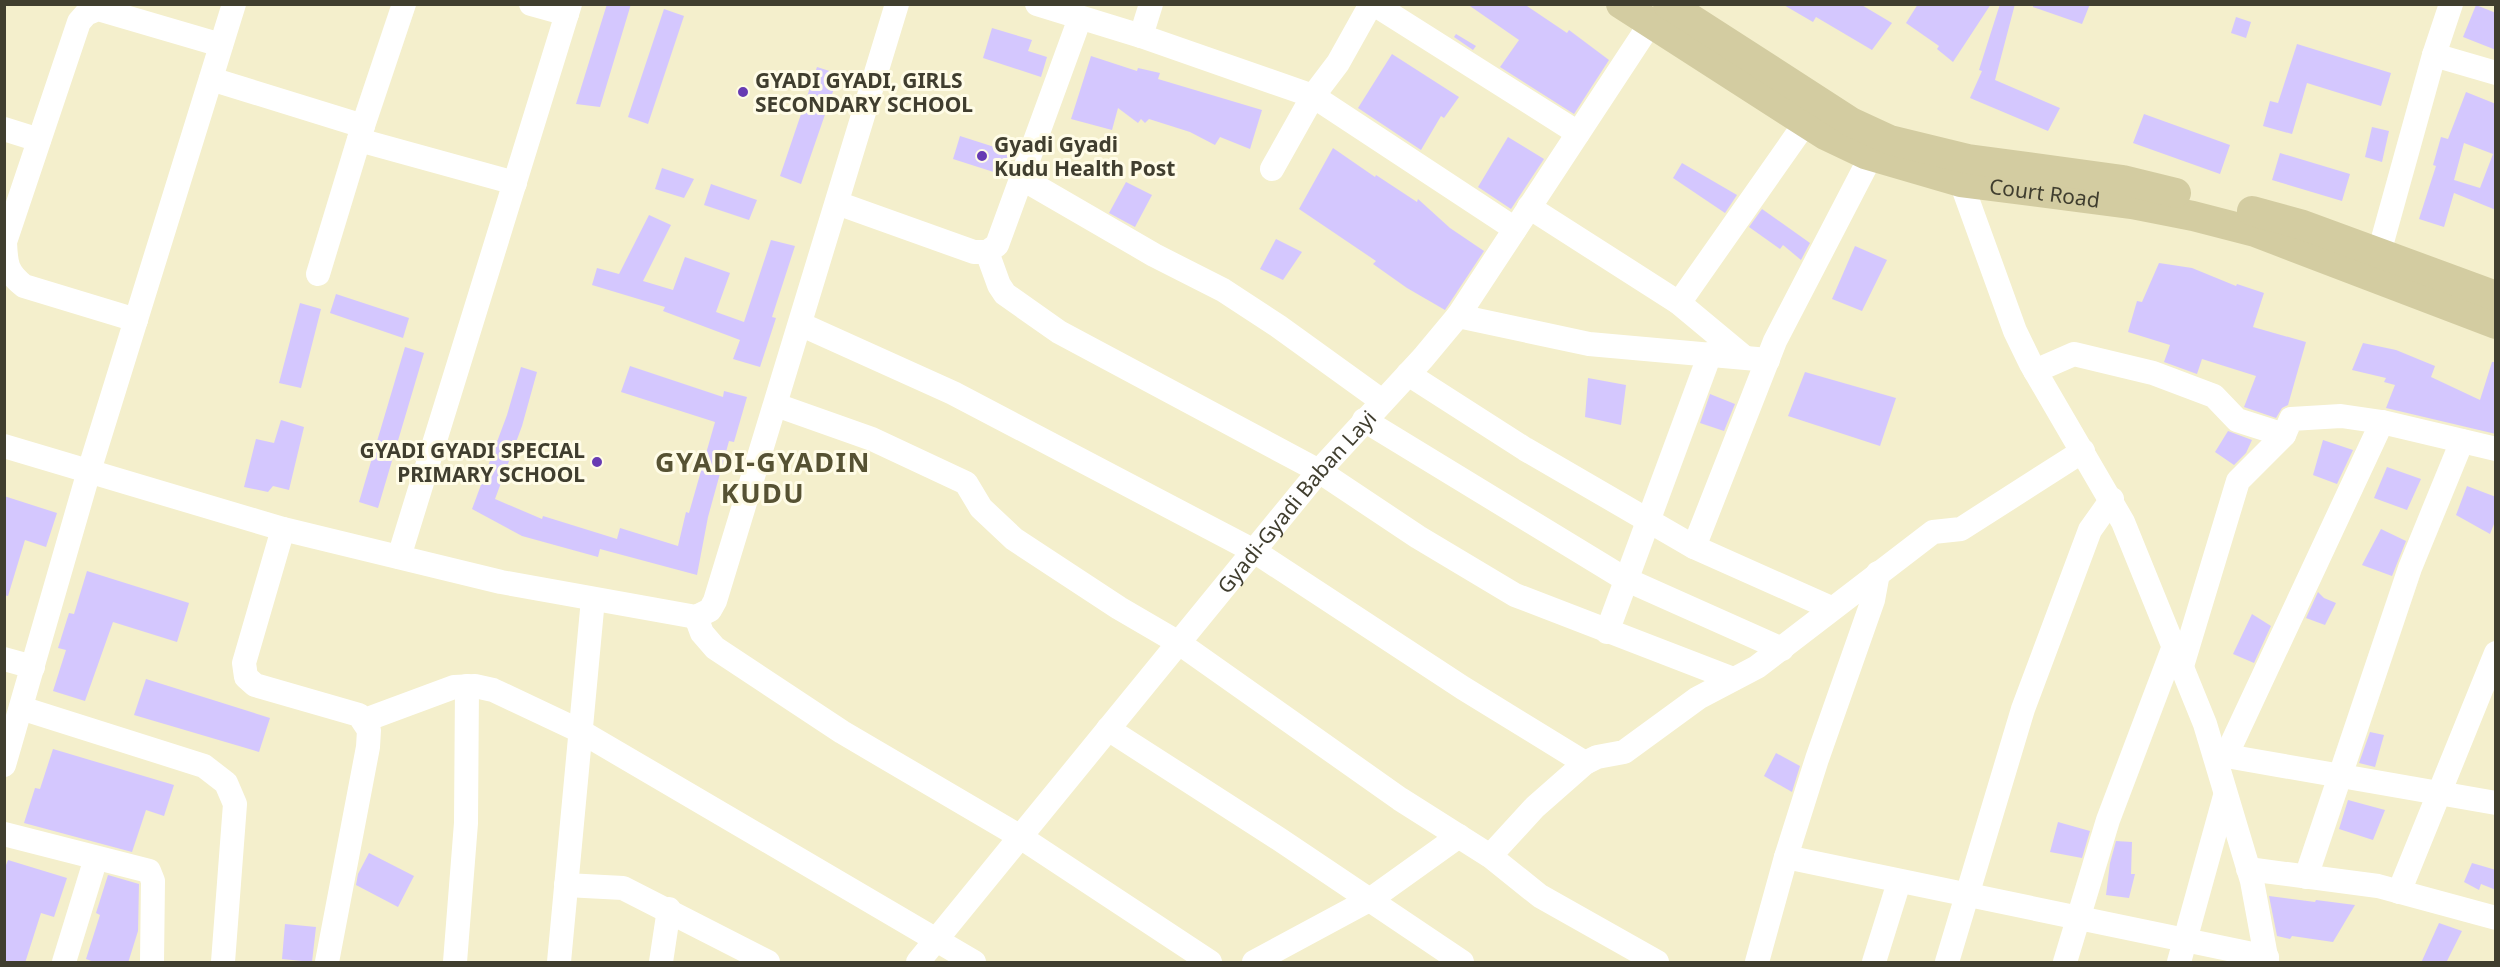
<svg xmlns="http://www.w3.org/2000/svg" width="2500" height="967" font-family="'Noto Sans',sans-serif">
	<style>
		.building { fill: #d4c7fe; fill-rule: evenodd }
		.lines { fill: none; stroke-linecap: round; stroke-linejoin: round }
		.minor { stroke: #fff; stroke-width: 24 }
		.major { stroke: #d3cca1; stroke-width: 30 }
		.poi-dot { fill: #673bb3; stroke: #fffce7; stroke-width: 2 }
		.labels { text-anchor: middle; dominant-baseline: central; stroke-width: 6; stroke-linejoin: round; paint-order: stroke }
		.poi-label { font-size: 21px; font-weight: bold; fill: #403e2f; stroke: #fffce7; text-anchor: start }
		.street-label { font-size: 21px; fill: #403e2f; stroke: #fffce7 }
		.district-label { font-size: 27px; font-weight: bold; letter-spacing: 1.5px; fill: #565233; stroke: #fffce7 }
	</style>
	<rect width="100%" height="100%" fill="#f4efcc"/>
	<path class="building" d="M607,4H631L600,107L576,104Z
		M1467,4H1524L1567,33L1569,30L1609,60L1574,114L1500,67L1519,40Z
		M1782,4H1860L1892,23L1872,50L1816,17L1813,22Z
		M1918,4H1991L1953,62L1937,49L1939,46L1906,23Z
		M2000,4H2015L1995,80L2060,108L2048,131L1970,98L1982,71L1979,70Z
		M2033,4H2090L2082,24L2033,7Z
		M2476,5L2496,13V50L2463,37Z
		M664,9L684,16L648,124L628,117Z
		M2236,17L2251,22L2246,38L2231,33Z
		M992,28L1032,40L1028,51L1047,57L1041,77L983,58Z
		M1456,34L1476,46L1473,50L1454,37Z
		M2297,44L2391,73L2381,106L2307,83L2292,134L2263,126L2270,101L2278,103Z
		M1392,54L1459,97L1444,118L1441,116L1421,150L1358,108Z
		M1091,56L1137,71L1138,68L1160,73L1158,79L1262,110L1250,149L1220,137L1215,145L1190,132L1149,119L1145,123L1141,119L1138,123L1118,108L1112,130L1071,119Z
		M817,67L839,74L801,184L780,176Z
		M2466,92L2496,104V210L2454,193L2444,227L2419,219L2436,166L2433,165L2441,137L2448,139ZM2464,143L2493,154L2480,188L2454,180Z
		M2144,114L2230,145L2220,174L2133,143Z
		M2372,127L2389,131L2382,162L2365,157Z
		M960,136L1010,152L1003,175L953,159Z
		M1508,137L1544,159L1511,209L1478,187Z
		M1333,148L1375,177L1376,175L1417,202L1418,199L1450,228L1484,251L1445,310L1407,288L1373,264L1376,261L1299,209Z
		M2280,153L2350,174L2342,201L2272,180Z
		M1682,163L1737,195L1725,213L1673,178Z
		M662,168L694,179L684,198L655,189Z
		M1126,182L1152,195L1135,227L1109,213Z
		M711,184L757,200L749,220L704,205Z
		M1762,209L1810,243L1801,260L1783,245L1780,249L1749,227Z
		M649,215L671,225L643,281L673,290L685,257L730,273L716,312L744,322L771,240L795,246L772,317L776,318L760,367L733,359L740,340L663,311L665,307L592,285L597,268L619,274Z
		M1276,239L1302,252L1283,280L1260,269Z
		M1855,246L1887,260L1862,311L1832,299Z
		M2159,263L2192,268L2236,286L2237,284L2264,293L2253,327L2306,342L2288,405L2282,408L2276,418L2244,407L2256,376L2202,359L2197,374L2164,362L2170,345L2128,332L2137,301L2142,302Z
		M336,294L409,318L403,338L330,313Z
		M300,303L321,309L301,388L279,383Z
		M2363,343L2396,350L2435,366L2431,377L2480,400L2492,362H2496V434L2386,408L2395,385L2384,382L2386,378L2352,370Z
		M405,347L424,353L378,508L359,502Z
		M630,366L723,397L724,391L747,397L734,442L729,441L708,517L697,575L600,549L598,557L522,536L472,509L507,415L521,367L537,372L522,426L495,499L542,519L543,516L617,539L620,528L678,546L686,512L689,513L715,422L621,392Z
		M1805,372L1896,398L1880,446L1788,416Z
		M1588,378L1626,385L1621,425L1585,417Z
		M1710,394L1735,404L1724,431L1700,423Z
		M281,420L304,427L289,490L273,486L268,492L244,487L256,439L274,443Z
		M2228,431L2252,440L2246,453L2234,465L2215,452Z
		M2323,440L2353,450L2337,484L2313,475Z
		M2387,467L2421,479L2407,510L2374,498Z
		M2467,486L2496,497V519L2490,534L2456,515Z
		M4,496L57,513L46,547L25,540L8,596L4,595Z
		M2381,529L2406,541L2392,576L2362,565Z
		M87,571L189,603L177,642L113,622L85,701L53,691L66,650L58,648L69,613L74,614Z
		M2318,592L2324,598L2336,603L2325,625L2306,618Z
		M2252,614L2271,626L2254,663L2233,654Z
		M146,679L270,718L259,752L134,715Z
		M2370,732L2384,735L2375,767L2359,763Z
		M53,749L174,785L164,816L146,810L132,852L24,823L35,788L40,789Z
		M1776,753L1800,766L1792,792L1764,776Z
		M2348,800L2385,810L2373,840L2339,829Z
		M2058,822L2090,831L2082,858L2050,852Z
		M2116,841L2132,842L2131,874H2135L2129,898L2106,895L2110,863Z
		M369,853L414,876L398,907L356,885L358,874Z
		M8,860L67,878L54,917L41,913L25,963H4V870Z
		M2472,863L2496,870V890L2481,884L2479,890L2464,882Z
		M108,875L139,884L138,931L128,963H97L86,959L100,915L96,913Z
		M2269,896L2315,902L2316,900L2355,905L2333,942L2292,936L2290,939L2277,936Z
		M2439,923L2462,931L2446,963H2421Z
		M285,924L316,927L312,962L282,959Z"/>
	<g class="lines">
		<g class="minor">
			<path d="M531,4L567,14"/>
			<path d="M1037,4L1141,36L1313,96L1338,63L1371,4"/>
			<path d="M1374,4L1578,133"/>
			<path d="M2451,4L2434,55L2496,73"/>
			<path d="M1141,36L1151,4"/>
			<path d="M211,79L363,126"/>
			<path d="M4,129L39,140"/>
			<path d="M359,140L515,183"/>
			<path d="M1272,169L1313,96L1515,229"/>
			<path d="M1023,179L1154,255L1223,290L1278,326L1382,401"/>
			<path d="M1961,182L2015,331L2031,364L2123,522L2205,724L2252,881L2267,962"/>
			<path d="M837,203L974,252H987L997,245L1080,18"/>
			<path d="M1529,207L1679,303L1744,357"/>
			<path d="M987,252L999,285L1005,294L1059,332L1319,471L1418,537L1515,595L1733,679"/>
			<path d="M2379,253L2434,55"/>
			<path d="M318,274L363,126L404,4"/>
			<path d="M1679,303L1806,122"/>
			<path d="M1458,316L1589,344L1768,360"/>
			<path d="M136,320L24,286C6,272 6,263 5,242L79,22L86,14L98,9L221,45"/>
			<path d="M800,324L953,393L1254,551L1463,688L1585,763"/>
			<path d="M2035,371L2074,354L2153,373L2214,396L2237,420L2284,435L2291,419L2341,416L2382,422L2496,449"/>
			<path d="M1408,374L1525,449L1694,547L1831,608"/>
			<path d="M776,405L872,439L966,483L981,508L1014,539L1119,608L1179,643L1400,799L1490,856L1540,896L1657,962"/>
			<path d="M1364,420L1625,579L1782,649"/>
			<path d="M4,446L283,529L501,582L696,617L710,610L715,601L897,4"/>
			<path d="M283,529L244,663L246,677L255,685L359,715L369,730L368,747L327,962"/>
			<path d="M1694,547L1775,341L1871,156"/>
			<path d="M399,557L570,4"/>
			<path d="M696,617L702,633L715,648L842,732L1019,836L1210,962"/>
			<path d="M1607,632L1710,354"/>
			<path d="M4,659L33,667"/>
			<path d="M2182,666L2238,481L2284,435"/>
			<path d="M21,708L204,766L226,783L235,804L223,962"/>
			<path d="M365,720L454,687L475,686L493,690L580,731L974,962"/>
			<path d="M1108,729L1279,839L1462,962"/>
			<path d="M2215,754L2496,803"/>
			<path d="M2226,756L2382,422"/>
			<path d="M4,765L89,471L234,4"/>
			<path d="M4,834L149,871L153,881L152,962"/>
			<path d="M1490,856L1535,807L1585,763L1597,757L1624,752L1698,698L1757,667L1933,532L1961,529L2083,451"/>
			<path d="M1786,857L2267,957"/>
			<path d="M2248,869L2378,886L2496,918"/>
			<path d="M2306,877L2410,568L2462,441"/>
			<path d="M566,885L623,888L768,962"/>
			<path d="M2399,892L2496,653"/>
			<path d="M64,962L96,858"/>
			<path d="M455,962L466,823L467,686"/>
			<path d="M559,962L593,599"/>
			<path d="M661,962L669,909"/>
			<path id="s1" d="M918,962L1319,471L1423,358L1458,316L1650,24"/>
			<path d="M1254,962L1371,899L1459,836"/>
			<path d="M1757,962L1786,857L1817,759L1873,600L1878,573"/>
			<path d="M1874,962L1899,882"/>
			<path d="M1947,962L2023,709L2090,530L2112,499"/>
			<path d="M2065,962L2108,820L2174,646"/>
			<path d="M2179,962L2225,796"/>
		</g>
		<g class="major">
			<path id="s2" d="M1621,4L1825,135L1865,154L1961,182L2132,204L2193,216L2255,232L2496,324"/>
			<path d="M1668,4L1851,122L1890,140L1968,159L2123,180L2176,193"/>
			<path d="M2252,211L2303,225L2496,296"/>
		</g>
	</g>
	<g class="poi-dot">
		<circle cx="743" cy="92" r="6"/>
		<circle cx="982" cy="156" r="6"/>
		<circle cx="597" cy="462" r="6"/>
	</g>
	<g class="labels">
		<g class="poi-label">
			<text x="755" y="80">GYADI GYADI, GIRLS<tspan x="755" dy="24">SECONDARY SCHOOL</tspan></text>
			<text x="994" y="144">Gyadi Gyadi<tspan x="994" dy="24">Kudu Health Post</tspan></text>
			<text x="585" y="450" text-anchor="end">GYADI GYADI SPECIAL<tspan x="585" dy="24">PRIMARY SCHOOL</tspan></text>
		</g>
		<g class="street-label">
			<text stroke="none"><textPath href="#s2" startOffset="471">Court Road</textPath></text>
			<text stroke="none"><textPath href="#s1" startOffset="596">Gyadi-Gyadi Baban Layi</textPath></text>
		</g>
		<g class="district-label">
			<text x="763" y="461">GYADI-GYADIN<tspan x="763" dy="31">KUDU</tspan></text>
		</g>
	</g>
	<rect width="2500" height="967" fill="none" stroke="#403e2f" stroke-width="12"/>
</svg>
